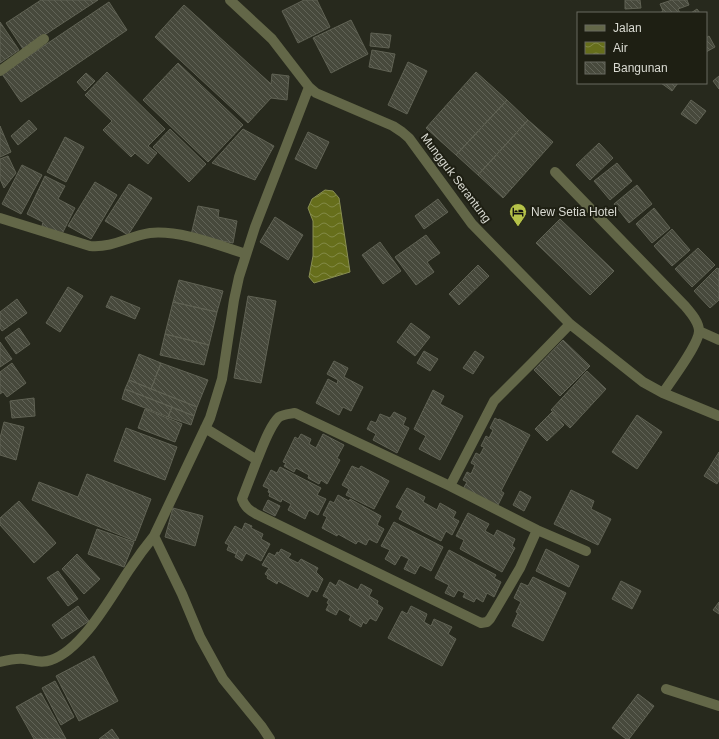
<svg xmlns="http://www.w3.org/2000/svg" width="719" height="739" font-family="Arial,sans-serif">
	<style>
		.water { fill: url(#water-waves); stroke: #898f52 }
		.building { fill: url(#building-back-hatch); stroke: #606254 }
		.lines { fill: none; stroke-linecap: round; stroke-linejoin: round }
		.minor { stroke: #636748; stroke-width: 10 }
		.labels { text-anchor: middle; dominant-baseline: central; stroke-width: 4; stroke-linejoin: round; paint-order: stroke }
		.street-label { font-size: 12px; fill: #dadbd3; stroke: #1e1f13 }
		.poi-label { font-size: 12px; fill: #dadbd3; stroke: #1e1f13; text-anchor: start }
	</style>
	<defs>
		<pattern id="water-waves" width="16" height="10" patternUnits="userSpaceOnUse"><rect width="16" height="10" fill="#666e1b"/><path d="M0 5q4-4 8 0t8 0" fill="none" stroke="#828946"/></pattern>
		<pattern id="building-back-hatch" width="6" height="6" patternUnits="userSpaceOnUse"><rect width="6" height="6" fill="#47493c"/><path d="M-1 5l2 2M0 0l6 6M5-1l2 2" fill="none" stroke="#616357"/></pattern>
	</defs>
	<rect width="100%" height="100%" fill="#27291d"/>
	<path class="water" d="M325,190L333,191L339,198L350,272L314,283L309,277L313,256V221L308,208L312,199Z"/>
	<path class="building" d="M41,0H98L23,49L6,23Z
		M304,0H317L330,27L298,43L282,11Z
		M625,0H640L641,8L625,9Z
		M672,0H687L689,5L678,9L680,13H660L663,11L660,4Z
		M109,2L127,30L21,102L2,74Z
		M184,5L271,84L272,74L289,76L287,100L271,98L248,123L155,37Z
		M697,9L700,13H691Z
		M351,20L368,54L331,73L313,38Z
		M0,22L19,50L0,63Z
		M371,33L391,35L389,48L370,46Z
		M709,36L715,47L706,52V38Z
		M372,50L395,54L391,72L369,67Z
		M408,62L427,71L407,114L388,105Z
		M178,63L243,125L208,162L143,100Z
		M107,72L165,129L148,146L157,153L148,164L135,153L131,157L103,130L112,121L85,95Z
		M476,72L507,100L456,155L426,128Z
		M86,73L95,81L85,91L77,82Z
		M719,76V89L713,81Z
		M661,83H678L672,91Z
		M507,100L528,120L478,175L456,155Z
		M691,100L706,111L696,124L681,114Z
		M29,120L37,129L18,145L11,136Z
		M528,120L553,142L503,198L478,175Z
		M0,126L11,152L0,157Z
		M170,129L206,164L189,182L153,147Z
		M243,129L274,146L255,180L212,163Z
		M308,132L329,142L316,169L295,159Z
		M65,137L84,147L66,182L47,172Z
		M599,143L613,158L590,180L576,165Z
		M8,156L16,173L4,188L0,179V159Z
		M617,163L632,181L610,200L594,181Z
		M22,165L42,175L21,214L2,204Z
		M45,176L65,186L58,199L75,208L61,236L42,226L43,222L27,214Z
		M95,182L117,195L91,239L68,226Z
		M129,184L152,198L128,235L105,221Z
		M637,185L652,204L629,223L614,204Z
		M438,199L448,212L424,229L415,216Z
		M198,206L219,210L218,217L237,221L233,243L191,235Z
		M654,208L670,228L652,243L636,224Z
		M275,217L303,235L288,260L260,242Z
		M560,219L614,271L590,295L536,243Z
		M672,229L690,250L672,266L654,246Z
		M426,235L440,253L427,262L434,272L416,285L395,257Z
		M380,242L401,271L383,284L362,255Z
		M698,248L715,265L692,287L675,269Z
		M478,265L489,276L459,305L449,294Z
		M717,268L719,269V300L710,308L694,291Z
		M179,280L223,291L217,312L173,302Z
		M68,287L83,296L60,332L46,323Z
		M111,296L140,308L135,319L106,307Z
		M248,296L276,301L261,383L234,378Z
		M17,299L27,313L2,331L0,328V312Z
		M173,302L217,312L209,345L165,334Z
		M411,323L430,337L415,356L397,342Z
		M19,328L30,344L16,354L5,338Z
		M165,334L209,345L204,365L160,355Z
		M563,340L590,366L560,396L534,370Z
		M0,342L12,359L0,367Z
		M424,351L438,359L430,371L417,363Z
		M475,351L484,357L473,374L463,368Z
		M139,354L161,363L151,389L129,380Z
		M334,361L348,368L344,377L363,387L351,411L343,407L339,415L316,403L328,379L337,384L338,380L327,374Z
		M12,363L26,383L7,397L3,392L0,394V372Z
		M161,363L208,380L197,407L151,389Z
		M587,371L606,389L570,428L551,410Z
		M129,380L197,407L194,416L125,389Z
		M125,389L172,407L168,417L122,399Z
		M433,390L444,396L440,404L463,416L440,460L419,449L426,436L414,429Z
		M34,398L35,416L12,418L10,401Z
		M172,407L194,416L191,425L168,417Z
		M145,409L182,424L175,442L138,428Z
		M394,412L406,418L403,425L409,428L397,453L373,440L376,434L367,429L371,421L376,423L380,414L390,418Z
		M552,412L564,425L547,441L535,429Z
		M637,415L662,432L637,469L612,452Z
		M495,418L498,420L499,419L530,435L501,491L504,493L497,507L463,489L467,482L463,480L467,472L471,474L475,465L471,463L476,453L480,455L484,447L481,446L486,436L489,438L493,430L490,428Z
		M4,422L24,427L16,460L0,455V438Z
		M126,428L177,447L165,480L114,461Z
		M301,434L311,439L309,444L316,448L323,434L344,445L337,458L340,460L327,484L321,480L319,484L308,478L309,475L296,468L294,472L284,466L286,463L283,462L295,437L298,439Z
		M719,452V480L717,484L704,476Z
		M352,466L359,469L361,466L389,481L374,509L346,495L349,489L342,485Z
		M280,467L321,488L317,495L326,499L318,515L309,510L305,519L288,510L291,504L282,499L281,502L269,496L270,493L268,492L269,489L263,486L271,470L277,473Z
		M87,474L151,499L135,541L32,500L39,482L78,497Z
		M407,488L425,497L423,502L437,510L440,503L456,512L453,518L459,521L452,535L446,531L441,541L399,519L403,511L396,507Z
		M571,490L594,501L591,509L611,519L598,545L554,524Z
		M520,491L531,497L524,511L513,505Z
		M338,495L349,501L350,499L381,516L377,525L384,529L377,543L369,539L366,545L358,541L356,544L338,534L337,536L322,528L327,517L323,515L330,501L334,503Z
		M268,500L280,506L275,516L263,510Z
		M19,501L56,543L34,563L0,525V518Z
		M173,508L203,516L195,546L165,537Z
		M468,513L489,524L485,531L494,536L497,530L515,539L512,546L515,548L502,572L460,549L464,540L456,536Z
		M394,522L443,547L431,571L420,565L415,574L404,569L409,559L401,555L395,565L385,559L390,550L381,546Z
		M245,523L252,526L251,528L263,534L261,539L270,544L261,561L246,553L242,561L235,557L238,550L236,554L227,550L229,545L225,543L235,526L242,530Z
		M97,529L134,542L124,567L88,554Z
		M281,549L291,554L288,558L298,563L301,559L318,568L316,572L323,579L317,592L312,589L308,597L278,581L277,584L267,578L268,576L265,574L269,568L262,565L269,553L275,556L277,552L279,553Z
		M546,549L579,566L569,587L536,571Z
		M449,550L496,575L494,578L501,582L494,597L487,593L483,602L476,598L474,602L463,597L465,593L458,590L454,597L445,593L449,585L435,578Z
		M77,554L100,579L84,594L62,569Z
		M58,571L78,599L68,606L47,578Z
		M533,577L566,593L543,641L512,626L518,613L516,612L521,602L514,598L521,583L528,586Z
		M339,580L358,590L361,584L372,590L369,596L378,601L377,604L383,608L376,621L370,618L366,624L363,622L361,627L349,620L351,616L339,609L336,615L326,610L329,604L327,603L329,599L323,596L330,582L336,586Z
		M621,581L641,591L632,609L612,599Z
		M719,602V614L713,610Z
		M78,606L89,621L62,639L52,625Z
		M411,606L427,614L424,622L431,626L434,619L452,627L448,634L456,639L442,666L388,638L402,611L407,614Z
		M94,656L118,701L79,721L56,676Z
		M55,681L74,717L61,725L42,688Z
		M41,693L66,739H34L16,707Z
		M638,694L654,706L629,739H626L612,728Z
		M112,729L119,739H99Z"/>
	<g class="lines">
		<path class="minor" d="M230,0L272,39L309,87L316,93L393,126L402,132L409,138L472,224L570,324L643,382L663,393L719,416
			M0,71L44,39
			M555,172L685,306C691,313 699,322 699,331C699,344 671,381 663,393
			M0,218L90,246C113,248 129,236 150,233C181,230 217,245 246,254
			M699,331L719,340
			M205,428L257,460L242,499C245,507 249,510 256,514L481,623L487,622L490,619L496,609L520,568L537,530
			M257,460C262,448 270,425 279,417C284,414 290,414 295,413L450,486L537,530L586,551
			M450,486L494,401L532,363L570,324
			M0,662C8,660 16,658 24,659C34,660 41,664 51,660C82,650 111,597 129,570C137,558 145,547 154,536
			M666,689L719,706
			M270,739L262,727L223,679L200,637L182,594L154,536L210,418L222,379L234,300L239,277L255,227L309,87"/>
	</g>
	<defs>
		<symbol id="hotel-pin" viewBox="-11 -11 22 30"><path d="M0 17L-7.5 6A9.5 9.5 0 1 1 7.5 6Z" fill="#b5c249" stroke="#1e1f13"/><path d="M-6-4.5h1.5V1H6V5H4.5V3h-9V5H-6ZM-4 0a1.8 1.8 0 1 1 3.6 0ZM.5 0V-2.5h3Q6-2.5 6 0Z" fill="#111"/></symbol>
	</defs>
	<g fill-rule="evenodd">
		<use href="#hotel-pin" x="508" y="202" width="20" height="27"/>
	</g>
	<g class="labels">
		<g class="street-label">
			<text transform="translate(456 178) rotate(53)">Mungguk Serantung</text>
		</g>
		<g class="poi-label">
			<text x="531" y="212">New Setia Hotel</text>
		</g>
	</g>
	<rect x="577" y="12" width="130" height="72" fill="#1e1f13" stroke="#696a60"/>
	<rect x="585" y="25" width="20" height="6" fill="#636748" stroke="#696a60"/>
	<text x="613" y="32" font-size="12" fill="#dadbd3">Jalan</text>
	<rect x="585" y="42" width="20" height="12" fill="url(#water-waves)" stroke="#696a60"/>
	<text x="613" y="52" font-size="12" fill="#dadbd3">Air</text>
	<rect x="585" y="62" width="20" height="12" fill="url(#building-back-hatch)" stroke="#696a60"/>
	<text x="613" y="72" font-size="12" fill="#dadbd3">Bangunan</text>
</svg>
